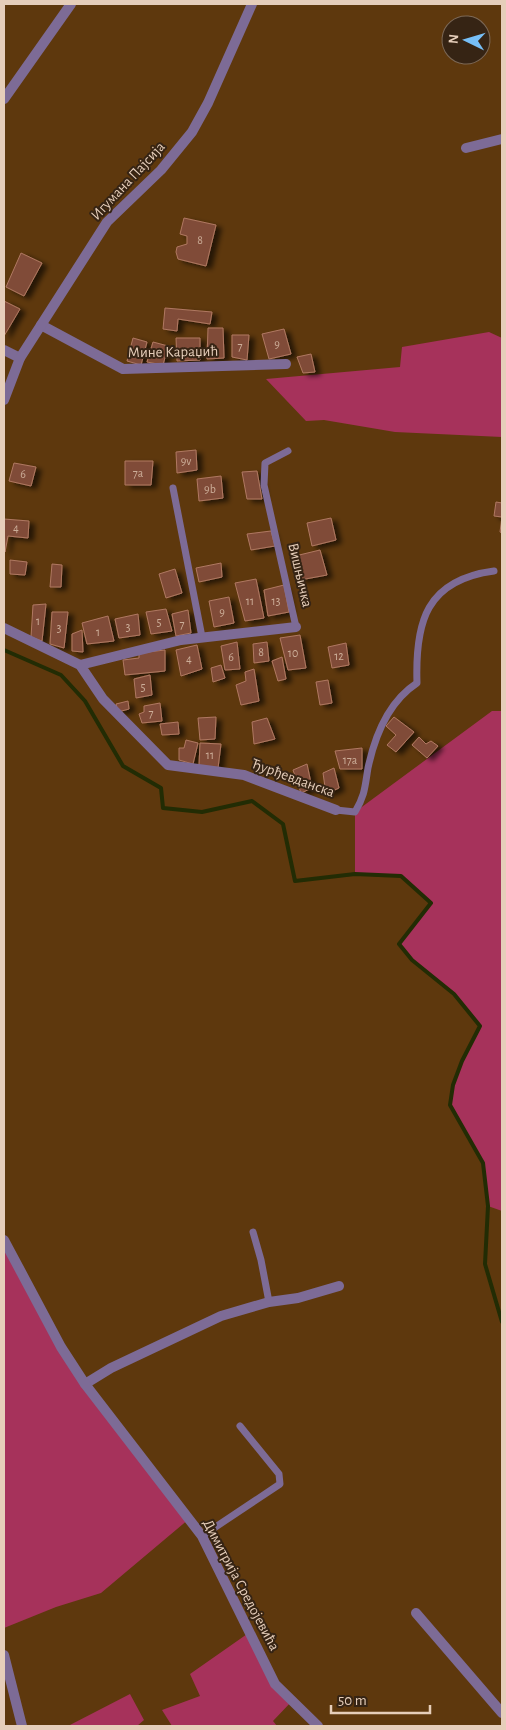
<svg xmlns="http://www.w3.org/2000/svg" width="506" height="1730" font-family="'Alegreya Sans',sans-serif">
	<style>
		.green { fill: #a6325b }
		.lines { fill: none; stroke-linecap: round; stroke-linejoin: round }
		.stream { stroke: #222c04; stroke-width: 4 }
		.building { fill: #804c37; stroke: #b07862; filter: url(#shadow) }
		.service { stroke: #7d6b96; stroke-width: 7 }
		.minor { stroke: #7d6b96; stroke-width: 10 }
		.tertiary { stroke: #7d6b96; stroke-width: 10 }
		.labels { text-anchor: middle; dominant-baseline: central; stroke-width: 4; stroke-linejoin: round; paint-order: stroke }
		.number-label { font-size: 12px; fill: #ccae99 }
		.street-label { font-size: 15px; fill: #e6ceba; stroke: #362414 }
	</style>
	<defs>
		<filter id="shadow"><feDropShadow dx="5.5" dy="3" stdDeviation="2.5" flood-color="#0009"/></filter>
	</defs>
	<rect width="100%" height="100%" fill="#5e380d"/>
	<path class="green" d="M489,332L502,338V437L395,432L324,420L306,421L266,379L400,367L402,347Z
		M492,711H502V1211L488,1206L483,1163L450,1105L453,1085L462,1061L480,1026L454,994L412,960L399,944L431,903L401,876L355,874V812Z
		M4,1240L85,1384L189,1519L101,1593L56,1607L4,1628Z
		M250,1632L275,1684L292,1701L273,1721L277,1726H172L162,1710L200,1696L190,1674Z
		M130,1694L144,1720L137,1726H68Z"/>
	<g class="lines">
		<path class="stream" d="M4,650L61,675L85,701L123,766L161,788L163,808L202,812L252,801L283,824L295,881L355,874L401,876L431,903L399,944L412,960L454,994L480,1026L462,1061L453,1085L450,1105L483,1163L488,1206L485,1264L502,1322"/>
	</g>
	<path class="building" d="M184,218L216,225L206,266L178,259L176,252L177,247L187,244V236L180,234Z
		M21,253L42,263L24,296L6,287Z
		M4,301L20,309L4,336Z
		M165,308L212,312L210,324L178,319L177,331L163,329Z
		M208,328H223L224,358L207,359Z
		M284,329L291,354L269,359L262,334Z
		M232,335H249L247,360L232,357Z
		M133,338L147,342L141,365L127,361Z
		M176,338H200V360L177,361Z
		M153,342L168,346L163,365L147,362Z
		M311,354L315,372L303,373L297,357Z
		M196,450L197,470L177,473L176,452Z
		M125,461H153L151,485H125Z
		M14,463L36,467L31,486L9,481Z
		M257,471L262,499H247L242,472Z
		M221,476L223,498L199,501L197,479Z
		M496,502L502,503V533L500,532L502,517L494,516Z
		M331,518L336,540L312,546L307,523Z
		M4,519L29,521L28,538L8,536L5,552Z
		M271,531L275,546L251,550L247,534Z
		M320,550L327,575L300,580L295,556Z
		M10,560L27,562L25,575L10,574Z
		M221,563L222,577L199,582L196,568Z
		M52,564L62,565L61,587H50Z
		M175,569L182,593L166,598L159,574Z
		M256,579L264,618L245,621L235,583Z
		M284,585L289,612L268,616L264,590Z
		M229,597L234,623L214,627L209,601Z
		M46,604L42,641L31,637L33,605Z
		M166,609L172,631L151,634L146,612Z
		M188,610L191,633L176,636L172,614Z
		M52,612H68L64,648L50,644Z
		M138,614L140,635L119,638L115,619Z
		M108,616L114,641L87,644L82,623Z
		M82,630L83,652L72,651V634Z
		M300,635L306,668L288,670L280,638Z
		M237,642L240,669L225,670L221,646Z
		M267,642L269,661L254,663L253,644Z
		M346,643L349,665L332,668L328,647Z
		M197,645L202,669L181,676L176,650Z
		M165,650V671L125,675L123,660L139,658V653Z
		M282,657L286,679L278,681L272,661Z
		M221,665L225,678L213,682L211,668Z
		M254,669L259,701L241,705L236,685L246,681L245,672Z
		M150,675L152,695L136,698L134,679Z
		M328,680L332,703L320,705L316,682Z
		M128,701L129,709L118,712L116,704Z
		M160,703L162,721L142,723L139,714L144,712V706Z
		M216,717L215,739L200,740L198,718Z
		M394,717L414,732L396,752L387,745L396,735L386,726Z
		M267,718L275,739L254,744L252,722Z
		M178,722L179,734L162,735L160,724Z
		M419,737L426,744L431,741L438,746L427,758L412,745Z
		M186,740L198,743L193,764L179,760V748H184Z
		M200,743L221,744L218,768L199,766Z
		M362,748V769H340L335,751Z
		M307,764L312,788L301,793L293,770Z
		M334,768L339,788L326,794L323,773Z"/>
	<g class="lines">
		<path class="service" d="M288,451L265,463L264,485L296,627
			M173,488L202,637
			M336,810L355,812C365,796 365,786 368,768C375,735 388,702 417,683C415,622 426,580 494,571
			M253,1232L261,1260L269,1302
			M202,1536L280,1484L279,1474L240,1426"/>
		<path class="minor" d="M4,99L71,4
			M466,148L502,139
			M41,325L123,369L286,364
			M4,350L20,358
			M4,628L80,665L103,699L168,765L244,775L336,810
			M80,665L181,640L296,627
			M85,1384L111,1368L221,1316L269,1302L298,1298L339,1286
			M416,1613L502,1713
			M4,1655L22,1726"/>
		<path class="tertiary" d="M4,400L20,358L107,222L161,170L192,132L208,103L252,4
			M4,1240L61,1347L85,1384L202,1536L275,1684L318,1726"/>
	</g>
	<g class="labels">
		<g class="number-label">
			<text x="200" y="240">8</text>
			<text x="277" y="344">9</text>
			<text x="240" y="346">7</text>
			<text x="186" y="461">9v</text>
			<text x="138" y="473">7a</text>
			<text x="23" y="474">6</text>
			<text x="210" y="489">9b</text>
			<text x="16" y="528">4</text>
			<text x="250" y="601">11</text>
			<text x="276" y="601">13</text>
			<text x="222" y="612">9</text>
			<text x="38" y="621">1</text>
			<text x="159" y="622">5</text>
			<text x="182" y="624">7</text>
			<text x="128" y="627">3</text>
			<text x="59" y="628">3</text>
			<text x="98" y="632">1</text>
			<text x="261" y="652">8</text>
			<text x="293" y="653">10</text>
			<text x="339" y="656">12</text>
			<text x="231" y="657">6</text>
			<text x="189" y="659">4</text>
			<text x="143" y="687">5</text>
			<text x="151" y="713">7</text>
			<text x="210" y="755">11</text>
			<text x="350" y="760">17a</text>
		</g>
		<g class="street-label">
			<text transform="translate(128 181) rotate(-47)">Игумана Пајсија</text>
			<text transform="translate(173 352) rotate(-1)">Мине Караџић</text>
			<text transform="translate(300 575) rotate(77)">Вишњичка</text>
			<text transform="translate(293 778) rotate(20)">Ђурђевданска</text>
			<text transform="translate(241 1585) rotate(62)">Димитрија Средојевића</text>
		</g>
	</g>
	<rect width="506" height="1730" fill="none" stroke="#e6ceba" stroke-width="10"/>
	<g transform="translate(466 40) rotate(275)"><circle r="24" fill="#362414" stroke="#7c6856"/>
	<path d="M0-4L9 19L0 12L-9 19Z" fill="#77bff7"/>
	<text y="-8" font-size="14" font-weight="bold" text-anchor="middle" fill="#e6ceba">N</text>
	</g>
	<path d="M331 1705v8h99v-8" fill="none" stroke="#e6ceba" stroke-width="2.5"/>
	<text x="338" y="1705" font-size="15" fill="#e6ceba" stroke="#362414" stroke-width="4" paint-order="stroke">50 m</text>
</svg>
